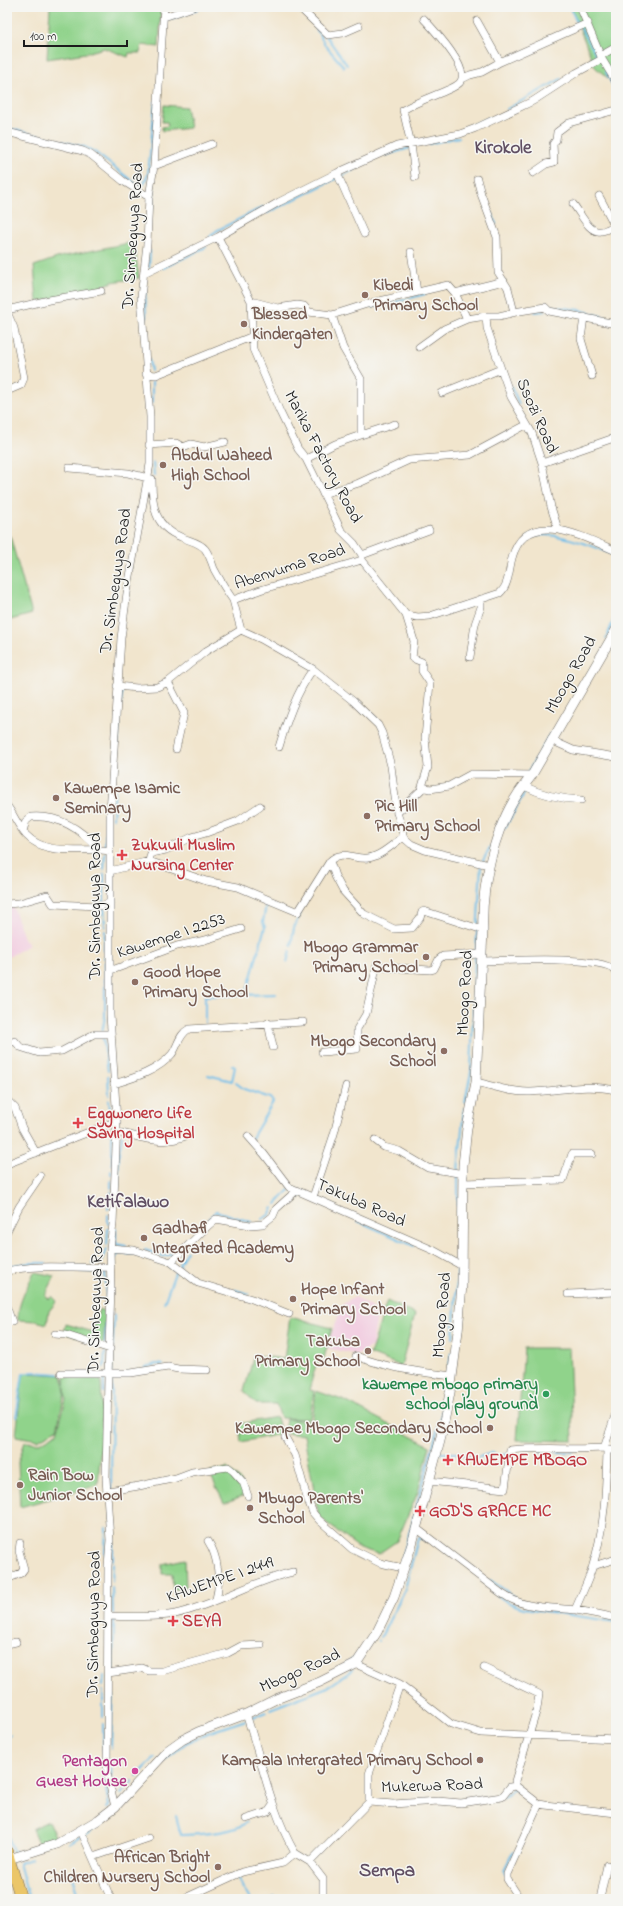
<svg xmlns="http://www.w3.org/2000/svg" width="623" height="1906" font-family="'Indie Flower',sans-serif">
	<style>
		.built { fill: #f2cfe1 }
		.green { fill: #90d38b; stroke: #567854 }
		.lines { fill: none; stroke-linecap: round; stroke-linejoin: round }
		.stream { stroke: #6fbfea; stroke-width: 2 }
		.minor-casing { stroke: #67625a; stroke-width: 8 }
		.tertiary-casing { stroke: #67625a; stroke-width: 10 }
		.primary-casing { stroke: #67625a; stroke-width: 12 }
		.minor { stroke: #fff; stroke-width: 7 }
		.tertiary { stroke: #fff; stroke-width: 9 }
		.primary { stroke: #ebc669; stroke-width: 11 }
		.education-dot { fill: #8d6e63; stroke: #f6f6f2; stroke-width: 1.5 }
		.health-dot { fill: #e0444e; stroke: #f6f6f2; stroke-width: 1.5 }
		.leisure-dot { fill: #2e9e5b; stroke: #f6f6f2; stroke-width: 1.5 }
		.hotel-dot { fill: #d1479c; stroke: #f6f6f2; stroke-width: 1.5 }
		.labels { text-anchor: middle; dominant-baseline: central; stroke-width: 3; stroke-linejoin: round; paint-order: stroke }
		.street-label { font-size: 17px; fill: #1c1c1c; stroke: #f6f6f2 }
		.education-label { font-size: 17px; font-weight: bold; fill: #785e54; stroke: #f6f6f2; text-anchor: start }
		.health-label { font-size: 17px; font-weight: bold; fill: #be3a42; stroke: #f6f6f2; text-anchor: start }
		.leisure-label { font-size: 17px; font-weight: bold; fill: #27864d; stroke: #f6f6f2; text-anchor: end }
		.hotel-label { font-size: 17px; font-weight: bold; fill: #b23c85; stroke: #f6f6f2; text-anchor: end }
		.quarter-label { font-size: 19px; font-weight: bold; fill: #614f63; stroke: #f6f6f2 }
	</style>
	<rect width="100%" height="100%" fill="#f6f6f2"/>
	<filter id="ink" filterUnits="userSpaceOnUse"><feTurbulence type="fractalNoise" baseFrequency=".025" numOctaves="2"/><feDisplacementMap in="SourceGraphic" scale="8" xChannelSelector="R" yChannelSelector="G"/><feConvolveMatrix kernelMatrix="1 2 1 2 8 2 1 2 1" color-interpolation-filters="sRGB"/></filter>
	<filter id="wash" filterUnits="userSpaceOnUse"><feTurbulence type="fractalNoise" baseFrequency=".012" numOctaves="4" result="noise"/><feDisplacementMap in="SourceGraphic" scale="16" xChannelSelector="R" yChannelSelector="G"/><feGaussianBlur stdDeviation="0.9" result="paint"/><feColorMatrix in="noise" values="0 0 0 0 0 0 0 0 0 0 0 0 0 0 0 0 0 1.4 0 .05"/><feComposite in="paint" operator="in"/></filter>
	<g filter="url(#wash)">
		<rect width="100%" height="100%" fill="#f1e5cd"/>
		<path class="built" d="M7,906H13L24,938L29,945L7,958Z
			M355,1297L378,1311L372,1346L358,1355L326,1348L343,1304Z"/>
		<path class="green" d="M50,7H161L159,47L142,45L140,53H129L128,57L104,48L86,53L47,59Z
			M571,7H616V85L595,67Z
			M164,105L186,107L190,128L162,131V127L168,126L167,122H162Z
			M134,242L139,278L112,282L94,290L37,302L34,266L60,257Z
			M10,536L32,614L7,621V537Z
			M34,1272L55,1276L45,1296L49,1299L52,1296L57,1301L49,1311L47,1324L36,1321L18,1320C17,1304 28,1286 34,1272Z
			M387,1301L415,1314L401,1366L370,1354C377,1337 380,1319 387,1301Z
			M99,1309L106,1312L103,1344L64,1333L66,1324L93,1332Z
			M290,1317L332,1328L324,1358L316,1365L309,1390L314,1391L310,1419L281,1418L276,1404H256L244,1391L254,1355L284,1359Z
			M524,1348H569L573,1441L517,1440Z
			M23,1373L62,1375L65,1393L57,1429L38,1440L16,1436Z
			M101,1376L102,1428L98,1485L20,1507L18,1462L25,1442L40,1443L57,1433L66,1399L64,1377Z
			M316,1391L345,1401L430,1446L418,1492L397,1541L378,1554L359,1548L319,1517L304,1435L284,1433L286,1419L312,1421Z
			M277,1417L281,1434L241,1442L239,1424Z
			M227,1468L241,1481L245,1495L224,1503L210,1474L211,1472Z
			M185,1559L186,1587L173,1590L172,1574H162V1564Z
			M48,1821L56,1838L39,1845L32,1829Z"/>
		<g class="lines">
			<path class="stream" d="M570,7L578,25
				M166,19H170L203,7
				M316,28L325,45L344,67
				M581,28L597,56L594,60
				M326,36L347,65
				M7,55L9,64L7,65
				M606,72L616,92
				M507,109L561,79
				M471,126L489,118
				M7,128L85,147L96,153L132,181L138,185L144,184L148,174L155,102
				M428,144L459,137
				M386,155L410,148
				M341,177L358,167
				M152,210L154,189
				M267,213L337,178
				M492,213L496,224
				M210,237L216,231L263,207
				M149,267L150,251
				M163,268L206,247
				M145,288L146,320
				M548,306L580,310L614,320
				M371,307L393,303L425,294
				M535,312L546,311
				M149,360L151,371
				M152,380V403
				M511,386L519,404
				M153,463L154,476
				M529,537C554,529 591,546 616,555
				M606,639L616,614
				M121,706L122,691
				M369,711L377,720
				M118,745L120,713
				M116,771L118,750
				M527,774L550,734
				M113,818L115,784
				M505,828L526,790
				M105,846L107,812
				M483,861L490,847
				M104,869L105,853
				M104,874V903
				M104,907L105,927
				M291,945L294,928L300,914
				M104,952L105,931
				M476,952L481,865
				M104,957V958
				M287,962L290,951
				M246,995L265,927L263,922L266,905
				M205,1023V996L276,994
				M102,1032L105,1017V962
				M103,1038L108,1071
				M208,1075L232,1081L235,1067L232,1065
				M108,1076L109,1095
				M236,1083L244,1089L270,1098L273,1102L252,1138
				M109,1100L110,1109
				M465,1102L471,1072L475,957
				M110,1113L111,1121
				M110,1130L112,1138V1164
				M7,1168L9,1167
				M458,1170L464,1108
				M111,1175V1171
				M458,1175V1232
				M111,1188V1180
				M118,1188L119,1153L122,1135
				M117,1200L118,1193
				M291,1200L295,1197L301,1196
				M276,1204L289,1190
				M108,1209L111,1192
				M108,1215V1224
				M262,1219L269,1215L273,1208
				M358,1221L414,1246
				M250,1228L262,1227
				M116,1229V1244L126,1246
				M198,1231L216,1211L251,1222
				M107,1245L108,1229
				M145,1250L163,1256L177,1253
				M113,1262L118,1254H136
				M92,1264L102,1262L107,1249
				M7,1266L30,1263H46
				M180,1266L179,1264L187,1251
				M80,1271L105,1272L107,1306
				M235,1290L249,1294
				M164,1303L176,1270L164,1263
				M453,1338L458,1265
				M105,1344L106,1324
				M104,1367L105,1353
				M144,1368L156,1364L163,1365
				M112,1372L114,1315
				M102,1376H104V1392
				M445,1398L451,1353
				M16,1417L23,1374L33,1372L59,1374
				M540,1452H573
				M440,1453H456L476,1458L492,1453L500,1456L507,1454
				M610,1453H616
				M111,1488L112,1376
				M111,1493L112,1509
				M113,1515V1560
				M105,1554L106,1528
				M402,1560C416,1507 432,1455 444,1402
				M490,1580L515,1597
				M112,1582L113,1563
				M112,1587L113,1613
				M497,1594C502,1601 516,1606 524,1608L616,1622
				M381,1637L405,1589L418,1538L426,1539
				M378,1641V1640
				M345,1665L357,1655
				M113,1670L114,1621L119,1619
				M103,1685L104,1676
				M270,1709L328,1687L353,1670
				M103,1717V1690
				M253,1717L266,1712
				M103,1724L104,1777L109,1806L107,1808
				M7,1737L10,1735
				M111,1749L113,1675
				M110,1760L112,1779
				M160,1764L186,1743L210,1732L246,1720
				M137,1776L155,1758
				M121,1794L133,1781
				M504,1798L513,1789L518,1791
				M270,1814C279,1820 278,1835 286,1842
				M176,1816L181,1835C200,1834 232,1834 247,1822
				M7,1833L13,1851L17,1852
				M85,1835L104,1822L116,1811
				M69,1843L81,1836
				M505,1873L504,1870L513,1852
				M72,1874L80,1899
				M238,1876L243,1889L250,1899
				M52,1877L74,1872
				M29,1899L19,1863L31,1859
				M271,1899L275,1896"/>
		</g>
	</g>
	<g filter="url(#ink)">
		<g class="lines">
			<defs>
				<path id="minor" d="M299,7L328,35L343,33L359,26
					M580,7L602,59L616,82
					M164,17L193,7
					M477,21L500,62
					M602,55L616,47
					M462,79L470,75L482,72L500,62L588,23
					M7,132L83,151L91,155L123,181L149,197
					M154,166L212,144
					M337,173L364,234
					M533,173L546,164L554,162L553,144L556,140L557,132L569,123L616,110
					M415,177L411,144L403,110C416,102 431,97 445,91C450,89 459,85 461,81C469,67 433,29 424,19
					M477,179L481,194L497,237L498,272L508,288L514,312
					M599,196L615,226
					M573,204C580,212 589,234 601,231C606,231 611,227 616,225
					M218,237L251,301L253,349L280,412L298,449L306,459L341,530L354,543L362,555V560L406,615L418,617L430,616L500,593C509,585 509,569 512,558C526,506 584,537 616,551
					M411,252L417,292
					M144,273L218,237L279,202L337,173L397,146L460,134L476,128L533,101L576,73L602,59
					M455,293L504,281
					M251,301L278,308L297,305L304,306L309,312L332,315L367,304L448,285L455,293L467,319
					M7,310L49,300L101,291
					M7,312L14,328L24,378L21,385L7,391
					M486,316L487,328L501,369L511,397L532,433L542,463L551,507L558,529
					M584,317L581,339L592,376
					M419,347L444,329L467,319L486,316H499L520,311L545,307L549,311L616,324
					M146,374L156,375L253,336
					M442,393L501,369
					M361,435L395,424
					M149,445L176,443L183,447L191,444L204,447L225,442
					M306,459L335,444L361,435V379L343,348L332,315
					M542,463L611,439H616
					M69,468L128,473L152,479C152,505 154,527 181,537C189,541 199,542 205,549C209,554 212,563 214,569C220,580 226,590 233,600
					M323,494L359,483L409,460L470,455L526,425
					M362,555L429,530
					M241,630L261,639L313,669L353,701L378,725L382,733L391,766L397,813L402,827L403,837L411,844L425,850L489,865
					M241,630L233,600L260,590L362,560
					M470,657L475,624L481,607V599
					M168,682L184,713L176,749
					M117,686L137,688L157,687L168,682L206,651L241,630
					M551,740L573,750L616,757
					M279,747C287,720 296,693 313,669
					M524,786C542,795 561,799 581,800
					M422,787L430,789L449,786L471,774L532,775
					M7,806C14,815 18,826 26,835C48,858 83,846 110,851
					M397,813L421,790L428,767L425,738L430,683L422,671V662L412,658L414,641L406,615
					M23,831L26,821L31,817C59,815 81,829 98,849
					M149,861L151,853L166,850L192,837L206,833L238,821L260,806
					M330,861L335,876L343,891L364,914L394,929L412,928L420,918L422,912L424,911L483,930
					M110,871L149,861L206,881L238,887L298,912L330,861C342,849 354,860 368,858C381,856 393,844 403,837
					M7,904L19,903L47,895L53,904L99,906L110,903
					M481,961C503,961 607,954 616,972
					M110,969H115L177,946L205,940L241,929
					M268,1023L273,1047
					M7,1044L15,1041L20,1047L39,1053L62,1051L94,1034H110
					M322,1052L357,1049V1029L366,1014L377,964L383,967L430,970L434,969L439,959L443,956L482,954
					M476,1082C493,1086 513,1093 531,1092C559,1091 587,1083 615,1090
					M114,1084C134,1078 158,1071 172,1054C178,1046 179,1034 189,1029L303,1022
					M7,1100L15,1108L22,1128L36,1153
					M116,1132C143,1137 160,1147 188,1135
					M248,1136L264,1154L289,1187L435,1251L462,1266
					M375,1140L384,1147L399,1151L428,1168L464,1174
					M7,1164L117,1121
					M463,1183L563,1180L572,1154H592
					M313,1197L334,1134L346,1086
					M7,1231L19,1207L40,1176
					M110,1248L134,1250L171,1262L209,1225L216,1219L250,1225L263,1224L273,1216L276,1209L296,1191
					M171,1262L198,1283L252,1299L289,1314
					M7,1271C41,1263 76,1269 111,1267
					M568,1294L616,1292
					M7,1308L12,1322
					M55,1334L66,1335L110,1349
					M356,1356C387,1368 419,1372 452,1376
					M61,1373H131L168,1367L178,1369L207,1370
					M285,1437L295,1455L307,1498L313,1513L319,1520L352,1549L380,1563L403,1568
					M604,1448L616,1413
					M429,1481L505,1489L510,1450C541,1447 572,1450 604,1448L607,1450H616
					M108,1491L139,1486L176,1478L192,1472L228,1467L233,1471L243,1482L248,1496
					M416,1528L501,1593C523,1609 550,1607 576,1610C589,1612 603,1615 616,1618
					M208,1541C218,1556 221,1581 216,1599
					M593,1566L616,1559
					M7,1579L21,1573L24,1569L19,1551L20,1543
					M575,1610C581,1595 589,1580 593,1565C605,1526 606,1489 607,1450
					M108,1616C127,1617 158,1617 175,1614C216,1605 252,1581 293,1572
					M7,1644L16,1642
					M356,1664L400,1684L451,1724L481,1733L616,1739
					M484,1668L539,1694L537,1709L515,1781L516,1786L539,1804L545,1805L616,1813
					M108,1673L142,1668L149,1671H162L228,1653L241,1646L261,1645
					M246,1714C262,1761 270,1809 295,1853
					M369,1802L393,1804L438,1801L461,1803L502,1797L510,1787L516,1786
					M115,1807L107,1773L108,1566L110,1540L106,1478L108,1377L111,1288L110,1248L113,1224L117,1121L110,1015V812L121,638L127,593L150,464V417L141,297L147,244L149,197L154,166L164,7
					M246,1819L268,1812L273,1805
					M81,1831L111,1899
					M295,1853L310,1862L323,1879V1899
					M93,1857L149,1838
					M310,1862L369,1802V1774L400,1684
					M183,1899L242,1872L283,1863L295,1853
					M520,1899L507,1879V1874L539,1804
					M600,1899L607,1865"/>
				<path id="tertiary" d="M9,1859L57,1844L98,1820L115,1807L168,1750L182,1740L198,1732L246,1714L276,1699L320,1682L356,1664L377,1632L394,1597L412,1544L440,1441L450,1393L458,1331L462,1285L463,1165L467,1128L476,1082L483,930C481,886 494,829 519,792C523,786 528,781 532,775L616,630"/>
				<path id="primary" d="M7,1852L21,1899"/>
			</defs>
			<use href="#minor" class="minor-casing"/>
			<use href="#tertiary" class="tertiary-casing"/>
			<use href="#primary" class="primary-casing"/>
			<use href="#minor" class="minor"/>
			<use href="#tertiary" class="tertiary"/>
			<use href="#primary" class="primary"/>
		</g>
	</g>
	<g class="education-dot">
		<circle cx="365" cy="295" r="4"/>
		<circle cx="244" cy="324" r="4"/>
		<circle cx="163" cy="465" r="4"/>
		<circle cx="56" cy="798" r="4"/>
		<circle cx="367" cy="816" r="4"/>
		<circle cx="426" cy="957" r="4"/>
		<circle cx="135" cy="982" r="4"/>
		<circle cx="444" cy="1051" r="4"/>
		<circle cx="144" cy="1238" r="4"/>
		<circle cx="293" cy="1299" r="4"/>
		<circle cx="368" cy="1351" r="4"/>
		<circle cx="490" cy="1428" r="4"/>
		<circle cx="20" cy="1485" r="4"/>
		<circle cx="250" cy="1508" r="4"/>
		<circle cx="480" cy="1760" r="4"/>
		<circle cx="218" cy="1867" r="4"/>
	</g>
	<g class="health-dot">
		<path d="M120 849h4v4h4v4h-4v4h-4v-4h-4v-4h4z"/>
		<path d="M76 1117h4v4h4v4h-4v4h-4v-4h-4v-4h4z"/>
		<path d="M446 1454h4v4h4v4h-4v4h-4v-4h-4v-4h4z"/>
		<path d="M418 1505h4v4h4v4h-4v4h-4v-4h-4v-4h4z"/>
		<path d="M171 1615h4v4h4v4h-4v4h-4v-4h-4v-4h4z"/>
	</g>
	<circle class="leisure-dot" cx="546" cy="1394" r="4"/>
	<circle class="hotel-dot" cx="135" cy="1771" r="4"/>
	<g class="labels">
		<g class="street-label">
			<text transform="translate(133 236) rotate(-86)">Dr. Simbeguya Road</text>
			<text transform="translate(537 416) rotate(66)">Ssozi Road</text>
			<text transform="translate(323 457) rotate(62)">Marika Factory Road</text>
			<text transform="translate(290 567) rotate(-18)">Abenvuma Road</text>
			<text transform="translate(116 581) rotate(-82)">Dr. Simbeguya Road</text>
			<text transform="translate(571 675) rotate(-60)">Mbogo Road</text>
			<text transform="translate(95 906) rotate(-90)">Dr. Simbeguya Road</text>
			<text transform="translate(171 936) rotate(-18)">Kawempe I 2253</text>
			<text transform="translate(465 993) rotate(-87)">Mbogo Road</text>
			<text transform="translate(361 1203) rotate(24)">Takuba Road</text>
			<text transform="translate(96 1300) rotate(-88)">Dr. Simbeguya Road</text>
			<text transform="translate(442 1315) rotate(-85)">Mbogo Road</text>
			<text transform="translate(220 1580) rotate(-19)">KAWEMPE I 2449</text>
			<text transform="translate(94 1624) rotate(-89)">Dr. Simbeguya Road</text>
			<text transform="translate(300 1671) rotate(-24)">Mbogo Road</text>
			<text transform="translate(432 1786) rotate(-2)">Mukerwa Road</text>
		</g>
		<g class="education-label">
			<text x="373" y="285">Kibedi<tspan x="373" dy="20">Primary School</tspan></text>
			<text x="252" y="314">Blessed<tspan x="252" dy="20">Kindergaten</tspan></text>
			<text x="171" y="455">Abdul Waheed<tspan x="171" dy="20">High School</tspan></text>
			<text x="64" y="788">Kawempe Isamic<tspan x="64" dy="20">Seminary</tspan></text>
			<text x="375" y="806">Pic Hill<tspan x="375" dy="20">Primary School</tspan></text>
			<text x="418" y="947" text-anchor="end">Mbogo Grammar<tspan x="418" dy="20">Primary School</tspan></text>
			<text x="143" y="972">Good Hope<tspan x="143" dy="20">Primary School</tspan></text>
			<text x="436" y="1041" text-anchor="end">Mbogo Secondary<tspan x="436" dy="20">School</tspan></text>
			<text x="152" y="1228">Gadhafi<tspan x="152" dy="20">Integrated Academy</tspan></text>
			<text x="301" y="1289">Hope Infant<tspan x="301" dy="20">Primary School</tspan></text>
			<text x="360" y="1341" text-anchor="end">Takuba<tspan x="360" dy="20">Primary School</tspan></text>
			<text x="482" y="1428" text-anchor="end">Kawempe Mbogo Secondary School</text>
			<text x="28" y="1475">Rain Bow<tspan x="28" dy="20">Junior School</tspan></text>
			<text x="258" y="1498">Mbugo Parents'<tspan x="258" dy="20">School</tspan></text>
			<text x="472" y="1760" text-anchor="end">Kampala Intergrated Primary School</text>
			<text x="210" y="1857" text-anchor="end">African Bright<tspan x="210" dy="20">Children Nursery School</tspan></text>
		</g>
		<g class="health-label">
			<text x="131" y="845">Zukuuli Muslim<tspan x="131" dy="20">Nursing Center</tspan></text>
			<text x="87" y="1113">Eggwonero Life<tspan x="87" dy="20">Saving Hospital</tspan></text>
			<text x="457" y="1460">KAWEMPE MBOGO</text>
			<text x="429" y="1511">GOD'S GRACE MC</text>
			<text x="182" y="1621">SEYA</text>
		</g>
		<g class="leisure-label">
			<text x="538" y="1384">kawempe mbogo primary<tspan x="538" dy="20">school play ground</tspan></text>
		</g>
		<g class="hotel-label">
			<text x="127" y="1761">Pentagon<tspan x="127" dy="20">Guest House</tspan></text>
		</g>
		<g class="quarter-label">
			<text x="503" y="148">Kirokole</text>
			<text x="128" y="1202">Ketifalawo</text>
			<text x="387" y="1871">Sempa</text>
		</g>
	</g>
	<rect width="623" height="1906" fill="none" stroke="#f6f6f2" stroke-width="24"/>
	<path d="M24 40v6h103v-6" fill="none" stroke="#1c1c1c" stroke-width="2"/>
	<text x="30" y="40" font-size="12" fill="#1c1c1c" stroke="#f6f6f2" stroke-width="3" paint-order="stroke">100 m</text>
</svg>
